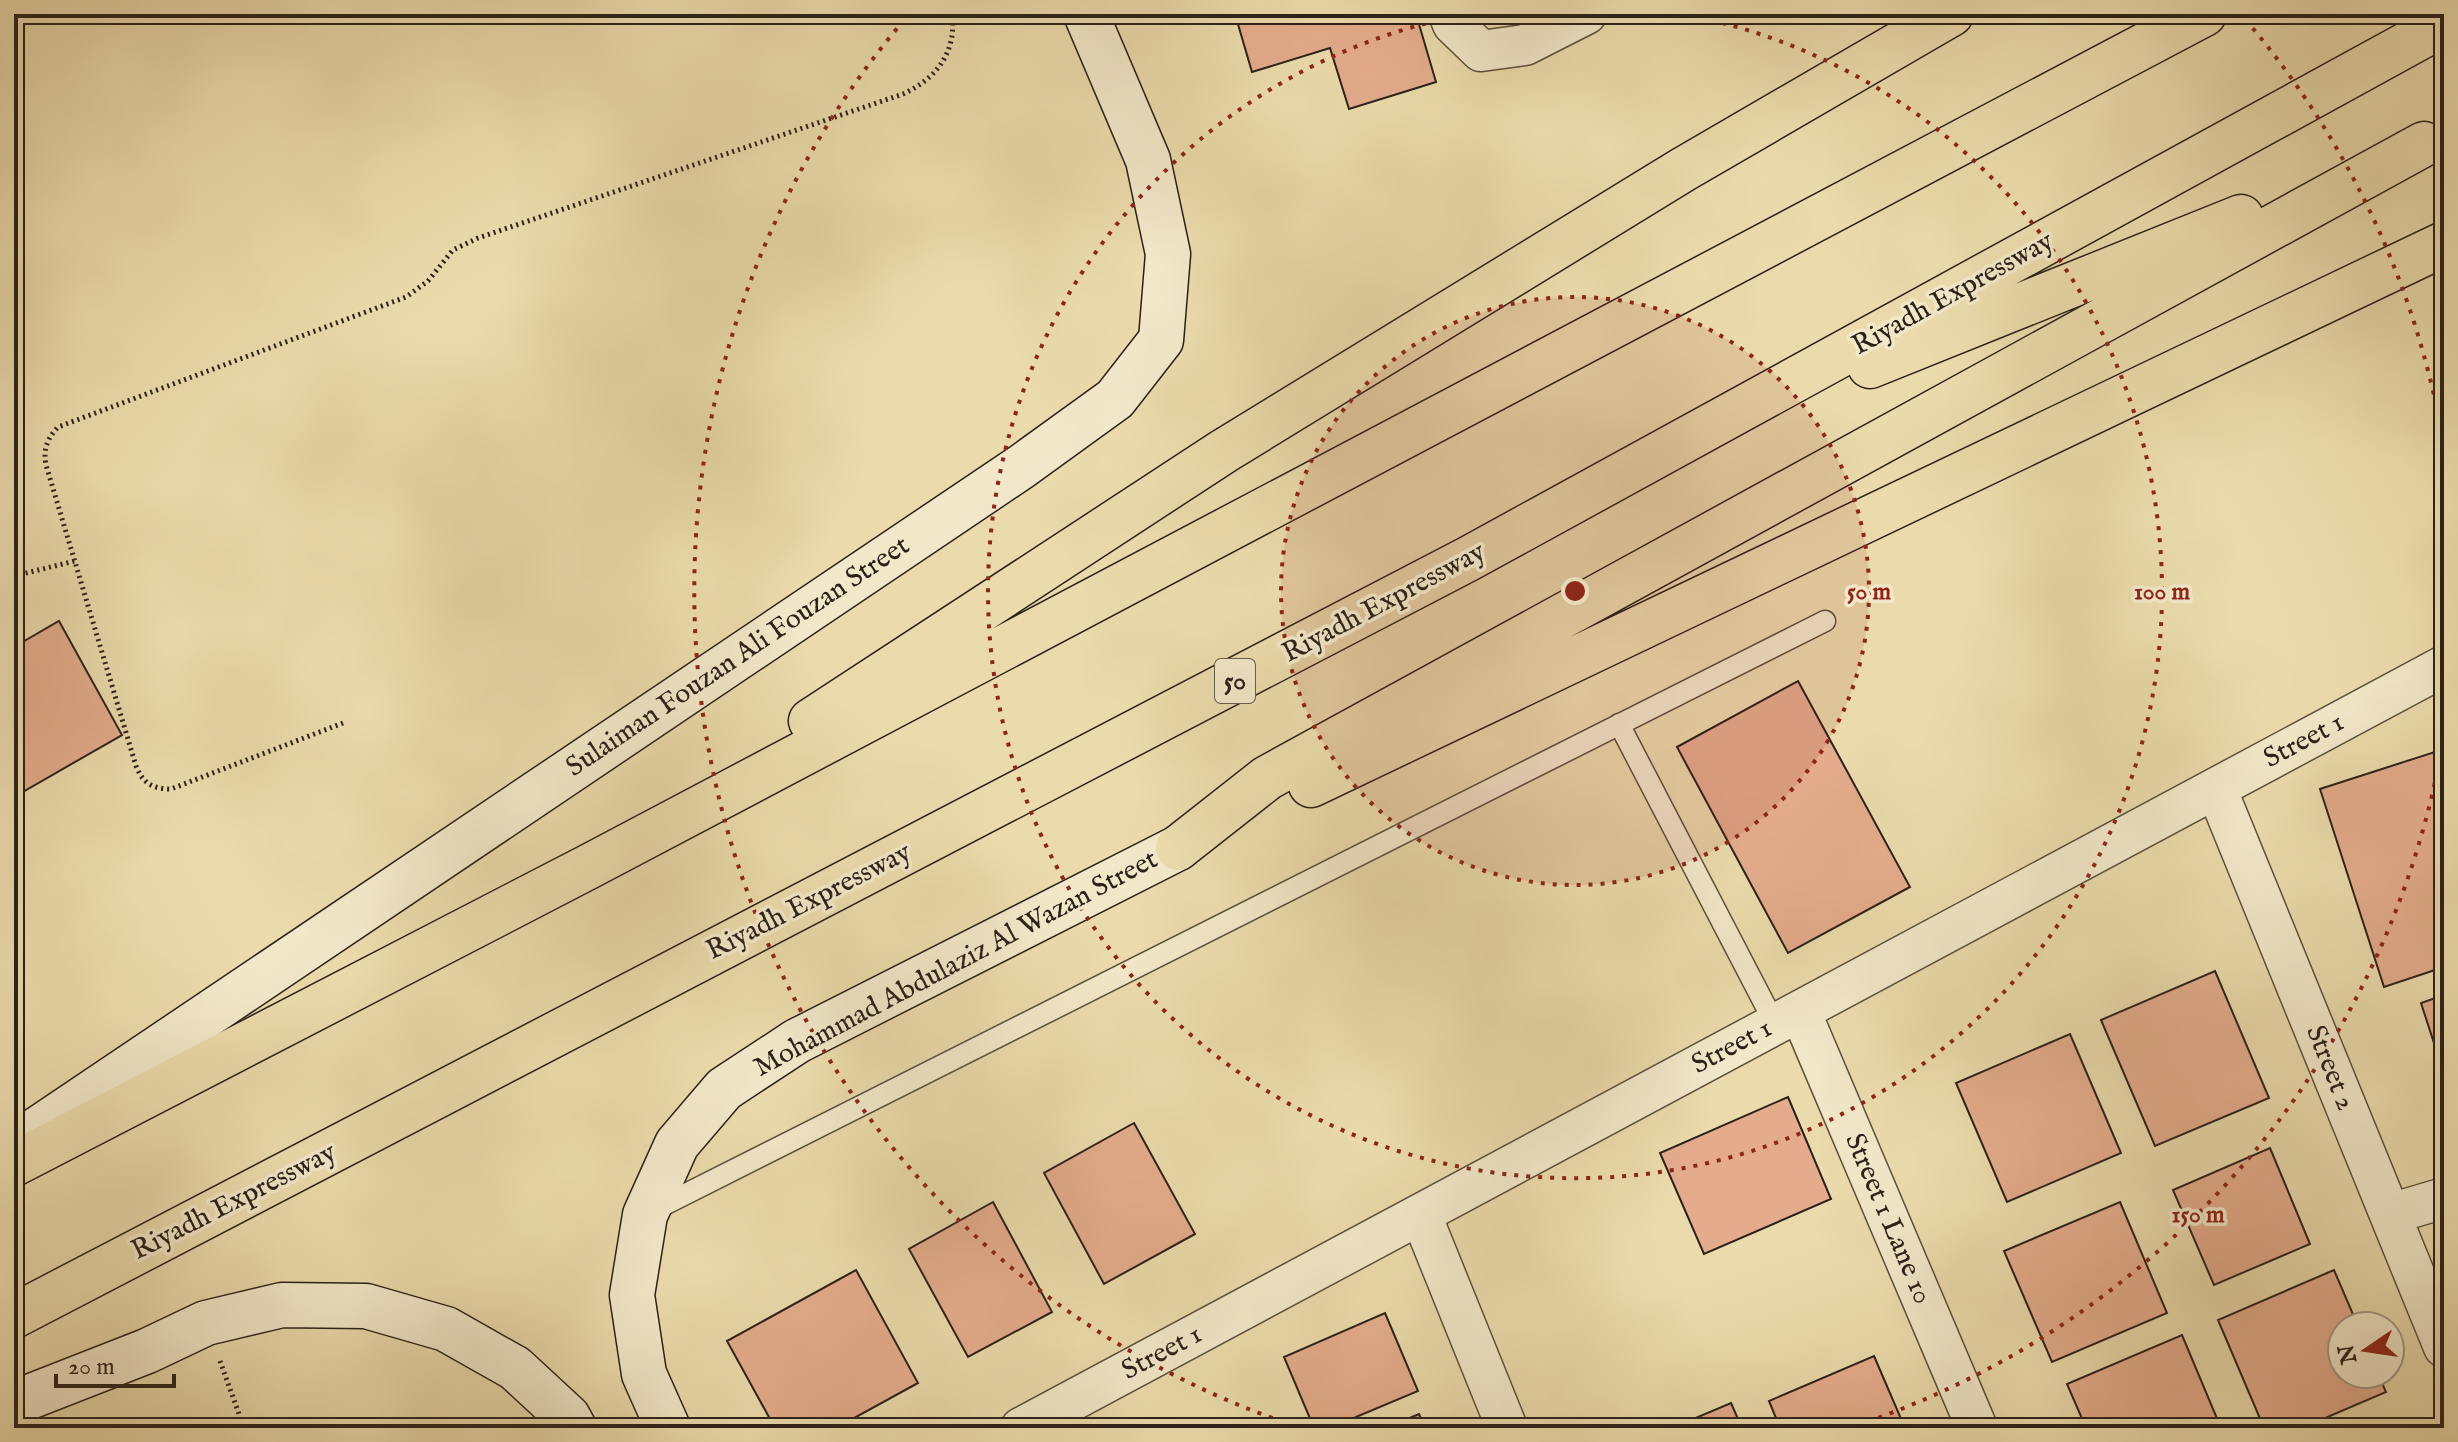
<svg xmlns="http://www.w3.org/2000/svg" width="2458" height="1442" font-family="'IM FELL English',serif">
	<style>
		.building { fill: #e4ac8c; stroke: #2b211a; stroke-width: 2 }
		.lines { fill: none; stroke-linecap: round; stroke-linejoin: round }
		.lane-casing { stroke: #5b503e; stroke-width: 23 }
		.street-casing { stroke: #5b503e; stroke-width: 43 }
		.secondary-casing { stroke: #2b211a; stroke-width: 47 }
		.highway-casing { stroke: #2b211a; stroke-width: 47 }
		.path { stroke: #2b211a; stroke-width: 5; stroke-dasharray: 2 4; stroke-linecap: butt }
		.lane { stroke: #f2e8c9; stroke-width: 20 }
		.street { stroke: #f2e8c9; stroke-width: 40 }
		.secondary { stroke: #f2e8c9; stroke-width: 44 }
		.highway { stroke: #ebdbac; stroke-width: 44 }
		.ring { fill: none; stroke: #8f2418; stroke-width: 4; stroke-dasharray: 4 8 }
		.labels { text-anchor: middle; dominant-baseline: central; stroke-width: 7; stroke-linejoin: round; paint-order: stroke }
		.shield { fill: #f2e8c9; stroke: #675d4e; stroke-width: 2 }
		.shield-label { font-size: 26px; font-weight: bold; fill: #2b211a }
		.street-label { font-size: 28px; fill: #2b211a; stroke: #f2e8c9 }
		.centre { fill: #8f2418; stroke: #f2e8c9; stroke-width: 4 }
		.ring-label { font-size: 24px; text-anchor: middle; font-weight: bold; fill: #8f2418; stroke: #f2e8c9; stroke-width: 7; stroke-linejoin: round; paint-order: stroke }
	</style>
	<rect width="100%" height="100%" fill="#ebdbac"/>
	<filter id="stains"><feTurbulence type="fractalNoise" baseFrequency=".0025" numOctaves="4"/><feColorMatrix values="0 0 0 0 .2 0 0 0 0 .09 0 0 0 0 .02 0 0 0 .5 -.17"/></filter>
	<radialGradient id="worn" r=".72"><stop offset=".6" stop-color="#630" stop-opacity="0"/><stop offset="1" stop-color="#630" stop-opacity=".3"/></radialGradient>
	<path class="building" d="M1235,14H1416L1436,82L1349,109L1330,48L1252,72Z
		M59,621L122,735L14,797V647Z
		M1798,681L1910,887L1788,953L1677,747Z
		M2444,749V967L2384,987L2320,789Z
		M2215,971L2269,1098L2155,1146L2101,1020Z
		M2444,995V1074L2421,1003Z
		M2070,1034L2121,1153L2007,1202L1956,1083Z
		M1788,1097L1831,1199L1704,1254L1660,1153Z
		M1134,1123L1195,1234L1104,1284L1044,1173Z
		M2270,1148L2310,1244L2214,1285L2173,1190Z
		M993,1202L1052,1312L968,1357L909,1249Z
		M2120,1202L2167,1313L2052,1362L2004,1251Z
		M856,1270L918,1383L836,1428H775L727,1341Z
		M2334,1270L2358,1326H2342V1374H2378L2386,1392L2302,1428H2264L2218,1320Z
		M1385,1313L1418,1391L1330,1428H1314L1284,1357Z
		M2182,1335L2221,1428H2086L2067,1384Z
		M1874,1356L1905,1428H1780L1769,1401Z
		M1731,1403L1742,1428H1672Z
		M1419,1414L1425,1428H1385Z"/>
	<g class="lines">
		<defs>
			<path id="lane" d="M1619,724L1775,1024
				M652,1211L1825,621"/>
			<path id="street" d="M1449,14L1453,24L1481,51L1525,45L1586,14
				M2216,788L2444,1347
				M1800,1011L1977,1428
				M2390,1214L2444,1198
				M1421,1215L1507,1428
				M1021,1428L2444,666"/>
			<path id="secondary" d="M14,1145L1021,467L1115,399L1161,340L1168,254L1148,160L1086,14
				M14,1403L147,1351L206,1323L282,1305L366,1306L446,1329L515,1368L568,1417L574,1428
				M668,1428L644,1374L632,1295L645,1215L677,1144L724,1089L797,1041L1178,848"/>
			<path id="highway" d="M1870,366L2241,217
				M811,721L1224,451L1684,169L1951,14
				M1311,785L2444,244
				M1178,848L1267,778L2424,144
				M14,1164L588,867L2204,14
				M14,1316L1468,559L2444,24"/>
		</defs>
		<use href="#lane" class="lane-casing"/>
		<use href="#street" class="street-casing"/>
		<use href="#secondary" class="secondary-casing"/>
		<use href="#highway" class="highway-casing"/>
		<path class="path" d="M14,576L75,561
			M343,723L171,789C152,789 143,783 136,766L46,465C43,449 47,439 58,427L406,297L428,281L453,250L478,238L903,94C936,79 957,52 952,14
			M220,1361L244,1428"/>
		<use href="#lane" class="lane"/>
		<use href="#street" class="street"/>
		<use href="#secondary" class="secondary"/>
		<use href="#highway" class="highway"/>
	</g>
	<circle cx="1575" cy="591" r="294" fill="#8f2418" fill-opacity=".12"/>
	<g class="ring">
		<circle cx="1575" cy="591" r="294"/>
		<path d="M1687 15A587 587 0 1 1 1463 15"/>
		<path d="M2444 736A881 881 0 0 1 1855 1426M1295 1426A881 881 0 0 1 905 19M2245 19A881 881 0 0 1 2444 446"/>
	</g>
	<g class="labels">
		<rect class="shield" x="1215" y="659" width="40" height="44" rx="6"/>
		<g class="shield-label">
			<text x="1235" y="681">50</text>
		</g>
		<g class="street-label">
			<text transform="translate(1953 294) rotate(-29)">Riyadh Expressway</text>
			<text transform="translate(1384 603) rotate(-28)">Riyadh Expressway</text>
			<text transform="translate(738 657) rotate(-34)">Sulaiman Fouzan Ali Fouzan Street</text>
			<text transform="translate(2304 741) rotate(-28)">Street 1</text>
			<text transform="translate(809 902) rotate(-27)">Riyadh Expressway</text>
			<text transform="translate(956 964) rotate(-28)">Mohammad Abdulaziz Al Wazan Street</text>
			<text transform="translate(1732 1047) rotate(-28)">Street 1</text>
			<text transform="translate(2330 1068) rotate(68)">Street 2</text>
			<text transform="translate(234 1202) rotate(-27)">Riyadh Expressway</text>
			<text transform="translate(1888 1219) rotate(67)">Street 1 Lane 10</text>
			<text transform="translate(1162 1353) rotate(-28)">Street 1</text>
		</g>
	</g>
	<circle cx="1575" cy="591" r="12" class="centre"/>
	<g class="ring-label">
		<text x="1869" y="599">50 m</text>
		<text x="2162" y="599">100 m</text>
		<text x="2198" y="1222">150 m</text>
	</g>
	<rect width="2458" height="1442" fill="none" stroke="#ebdbac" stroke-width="48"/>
	<rect x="16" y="16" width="2426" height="1410" fill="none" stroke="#2b211a" stroke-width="4"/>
	<rect x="24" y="24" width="2410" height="1394" fill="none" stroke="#2b211a" stroke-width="2"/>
	<g transform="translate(2366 1350) rotate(257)"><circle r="38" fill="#f2e8c9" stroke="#a29883" stroke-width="2"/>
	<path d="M0-6L14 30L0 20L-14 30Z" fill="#8f2418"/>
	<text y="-12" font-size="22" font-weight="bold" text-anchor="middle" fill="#2b211a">N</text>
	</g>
	<path d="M56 1374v12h118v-12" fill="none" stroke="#2b211a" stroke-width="4"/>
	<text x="68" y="1374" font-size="24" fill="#2b211a" stroke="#f2e8c9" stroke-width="6" paint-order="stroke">20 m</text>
	<rect width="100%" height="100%" filter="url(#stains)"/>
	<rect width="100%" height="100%" fill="url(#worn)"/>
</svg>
